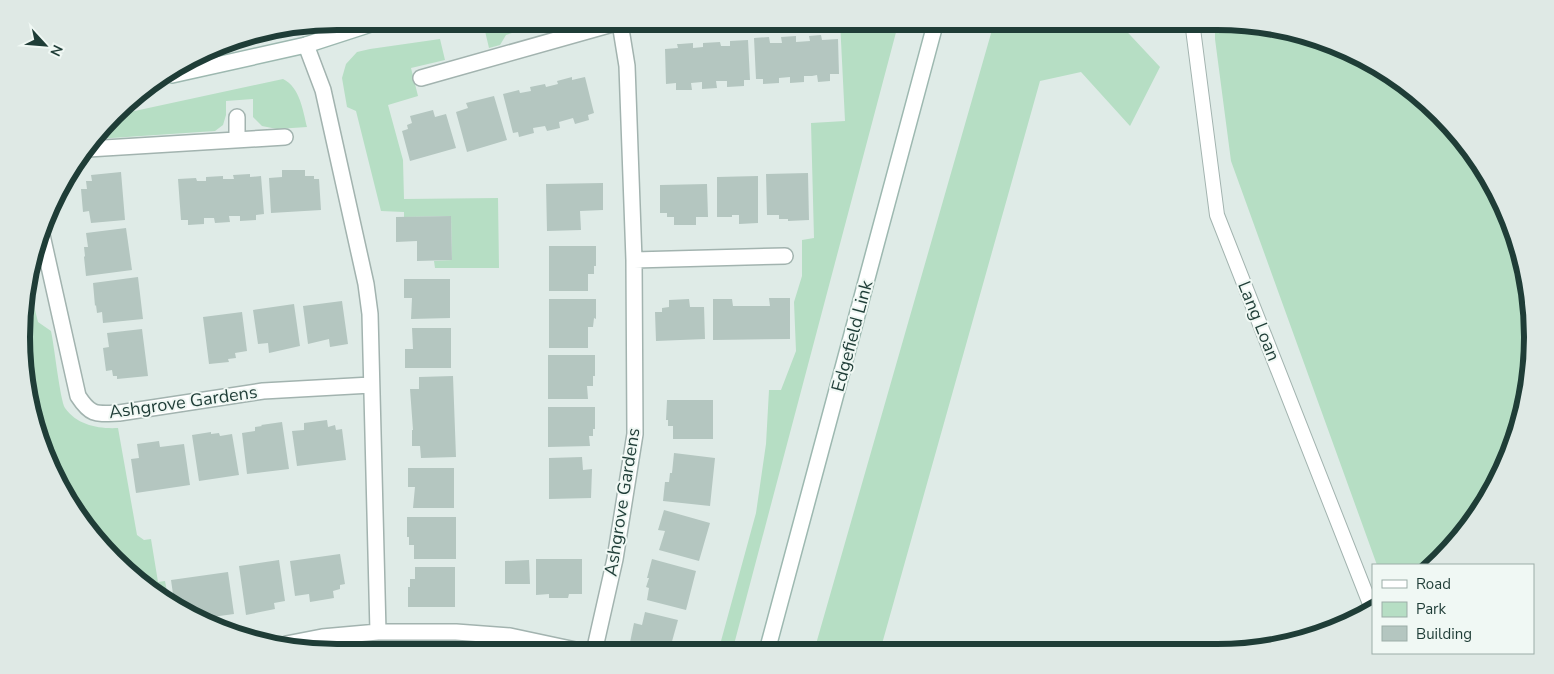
<svg xmlns="http://www.w3.org/2000/svg" width="1554" height="674" font-family="'Nunito Sans',sans-serif">
	<style>
		.green { fill: #b6dec4 }
		.building { fill: #b4c6c0 }
		.lines { fill: none; stroke-linecap: round; stroke-linejoin: round }
		.lane-casing { stroke: #a2b3af; stroke-width: 16 }
		.street-casing { stroke: #a2b3af; stroke-width: 18 }
		.secondary-casing { stroke: #9db8b0; stroke-width: 18 }
		.lane { stroke: #fff; stroke-width: 14 }
		.street { stroke: #fff; stroke-width: 15 }
		.secondary { stroke: #fff; stroke-width: 15 }
		.labels { text-anchor: middle; dominant-baseline: central; stroke-width: 4; stroke-linejoin: round; paint-order: stroke }
		.street-label { font-size: 18px; fill: #1f3d37; stroke: #f0f8f4 }
		.rim { fill: none; stroke: #1f3d37; stroke-width: 6 }
	</style>
	<rect width="100%" height="100%" fill="#dfebe7"/>
	<path class="green" d="M495,21H550L506,35L500,45L489,48L485,31L489,24Z
		M840,21H899L732,652H718L756,513L766,444L769,390H781L796,351L794,302L802,276V240L814,238L811,123L845,121Z
		M1015,21H1117L1160,67L1130,126L1081,72L1040,81L880,651H814L992,30L1013,27Z
		M1215,21L1319,38L1425,100L1500,198L1532,317L1516,439L1468,529L1431,565H1377L1231,161L1215,39Z
		M440,39L445,60L411,68L418,96L388,105L403,160L404,199L498,198L499,268H435L434,261L452,260L451,216L404,217V212L381,211L356,111L347,107L342,78L346,64L357,52L370,49Z
		M283,79C300,87 303,111 307,127L277,129L262,126L253,117V99L226,101V115L223,125L215,131L97,139L116,115Z
		M27,278L38,322L51,331C54,344 60,400 65,408C77,425 98,429 118,428L137,535L144,540L151,539L158,582L165,581L168,597L129,575L63,495L24,378Z"/>
	<path class="building" d="M821,35L822,40L838,39L839,74H830V81L818,82L817,75L812,76H804V82L790,83V77L779,78V83L763,84V79H756L754,38L769,37L770,43H782L781,37L796,36V42L810,41L809,36Z
		M748,40L750,80H744V86L727,87V81H716L717,88L702,89V82L691,83L692,90H676V83L666,84L665,49L678,48L677,44H680L693,43V48L703,47V43L720,42L721,46H730V41Z
		M572,77V80L585,77L594,113L588,115L589,120L575,124L573,118L559,122L560,128L547,131L545,126L533,128L534,133L519,137L518,132L513,133L503,94L519,90L520,93L531,91L530,87L545,84L546,87L558,84L557,81Z
		M494,96L507,140L467,152L456,112L468,108L466,103Z
		M433,110L435,117L446,114L456,148L410,161L402,131L408,129L407,125L412,123L410,116Z
		M282,170H305V176H314V179H319L321,210L271,213L269,178L282,177Z
		M121,172L125,220L91,223L89,211L83,212L81,189H87L86,181H92L91,175Z
		M808,173L809,220L788,221V219H779V215H767L766,174Z
		M250,174V177L261,176L264,214L256,215V220L240,221V216H229L230,222L215,223L214,218H204V224L188,225V220H181L178,179L196,178L197,181H206V177L223,176V179H234L233,175Z
		M758,176V223L739,224V215H732V217H717V177Z
		M603,183V210L580,211L581,230L547,231L546,184Z
		M707,184L708,217H696V225H674V217H667V213H660V185Z
		M451,216L452,260L417,261V241L396,242V217Z
		M126,228L132,270L86,276L84,257L85,256L84,247H88L86,233Z
		M549,246H596V266H594V274H588V291H549Z
		M138,277L143,319L103,323L102,312L97,313L96,305L95,306L93,283Z
		M404,279H450V318L411,319L412,298H404Z
		M769,298H790V339L713,340V299H732L733,306H770Z
		M549,299H596V319L594,318L593,327H588V348H549Z
		M689,299L690,307H704L705,339L656,341L655,312H662V308L669,307V300Z
		M342,301L348,344L330,347L329,339L308,344L303,306Z
		M294,304L300,346L269,353L268,343L258,344L253,310Z
		M242,312L247,351L235,353L236,358L228,359L229,362L209,364L203,317Z
		M412,328H451V368H405V349H413Z
		M142,329L148,376L117,379V376H113L112,370L106,371L103,348L109,347L107,333Z
		M548,355H595V376H593V386H587L588,399H548Z
		M453,376L456,457L421,458L420,446H412V430H413L410,389H419V377Z
		M667,400H713V439H673V426H668V420H666Z
		M548,407H595V429H593V436H589L590,446L548,447Z
		M327,420L328,427L335,425L336,430L342,429L346,460L297,466L292,431L304,430V423Z
		M282,422L289,469L247,474L242,433L255,431V427L262,426L261,425Z
		M211,432V434L219,433L220,436L232,434L239,475L199,481L192,435Z
		M159,441L160,447L184,444L190,485L136,493L131,459L139,458L137,444Z
		M674,453L715,458L710,506L663,501L665,482H669L670,473H672Z
		M582,457L583,470L592,469L591,498L549,499V458Z
		M408,468H454V508H413L415,487H408Z
		M664,510L710,523L699,561L659,550L665,531L658,530Z
		M407,517H456V559H414V545H409V537H407Z
		M340,554L345,584L340,585V589L333,591L334,598L310,602L309,594L295,596L290,561Z
		M536,559H582V594H569L568,598H549V594L536,595Z
		M652,559L696,571L686,610L647,600L649,588L646,587L649,578H647Z
		M279,560L285,601L274,603L275,609L246,615L239,566Z
		M529,560L530,584H505V561Z
		M415,567H455V607H408V587H410V579H415Z
		M228,572L234,614L212,617V623L174,601L171,580Z
		M645,612L678,620L669,652H628L634,623L642,625Z"/>
	<g class="lines">
		<defs>
			<path id="lane" d="M1192,21L1217,215L1372,609"/>
			<path id="street" d="M306,45L323,90L366,284L370,314L378,632H456L510,636L585,652
				M421,78L623,21
				M237,117V140
				M88,149L285,137
				M42,235L78,396C91,416 96,414 119,413L263,391L371,385
				M634,260L785,256
				M286,644L322,637L378,632
				M594,652L615,559L635,434L634,260L627,66L620,23"/>
			<path id="secondary" d="M172,75L306,45L380,21
				M767,651L936,21"/>
		</defs>
		<use href="#lane" class="lane-casing"/>
		<use href="#street" class="street-casing"/>
		<use href="#secondary" class="secondary-casing"/>
		<use href="#lane" class="lane"/>
		<use href="#street" class="street"/>
		<use href="#secondary" class="secondary"/>
	</g>
	<g class="labels">
		<g class="street-label">
			<text transform="translate(1259 321) rotate(68)">Lang Loan</text>
			<text transform="translate(852 336) rotate(-75)">Edgefield Link</text>
			<text transform="translate(183 402) rotate(-8)">Ashgrove Gardens</text>
			<text transform="translate(622 502) rotate(-81)">Ashgrove Gardens</text>
		</g>
	</g>
	<path d="M0 0H1554V674H0ZM337 30H1217A307 307 0 0 1 1524 337V337A307 307 0 0 1 1217 644H337A307 307 0 0 1 30 337V337A307 307 0 0 1 337 30Z" fill="#dfe9e5" fill-rule="evenodd"/>
	<path class="rim" d="M337 30H1217A307 307 0 0 1 1524 337V337A307 307 0 0 1 1217 644H337A307 307 0 0 1 30 337V337A307 307 0 0 1 337 30Z"/>
	<rect x="1372" y="564" width="162" height="90" fill="#f0f8f4" stroke="#9cada8"/>
	<rect x="1382" y="580" width="25" height="8" fill="#ffffff" stroke="#9cada8"/>
	<text x="1416" y="589" font-size="15" fill="#1f3d37">Road</text>
	<rect x="1382" y="602" width="25" height="15" fill="#b6dec4" stroke="#9cada8"/>
	<text x="1416" y="614" font-size="15" fill="#1f3d37">Park</text>
	<rect x="1382" y="626" width="25" height="15" fill="#b4c6c0" stroke="#9cada8"/>
	<text x="1416" y="639" font-size="15" fill="#1f3d37">Building</text>
	<g transform="translate(45 45) rotate(116)" stroke="#f0f8f4" stroke-width="4" paint-order="stroke">
	<path d="M0-4L9 19L0 12L-9 19Z" fill="#1f3d37"/>
	<text y="-8" font-size="14" font-weight="bold" text-anchor="middle" fill="#1f3d37">N</text>
	</g>
</svg>
